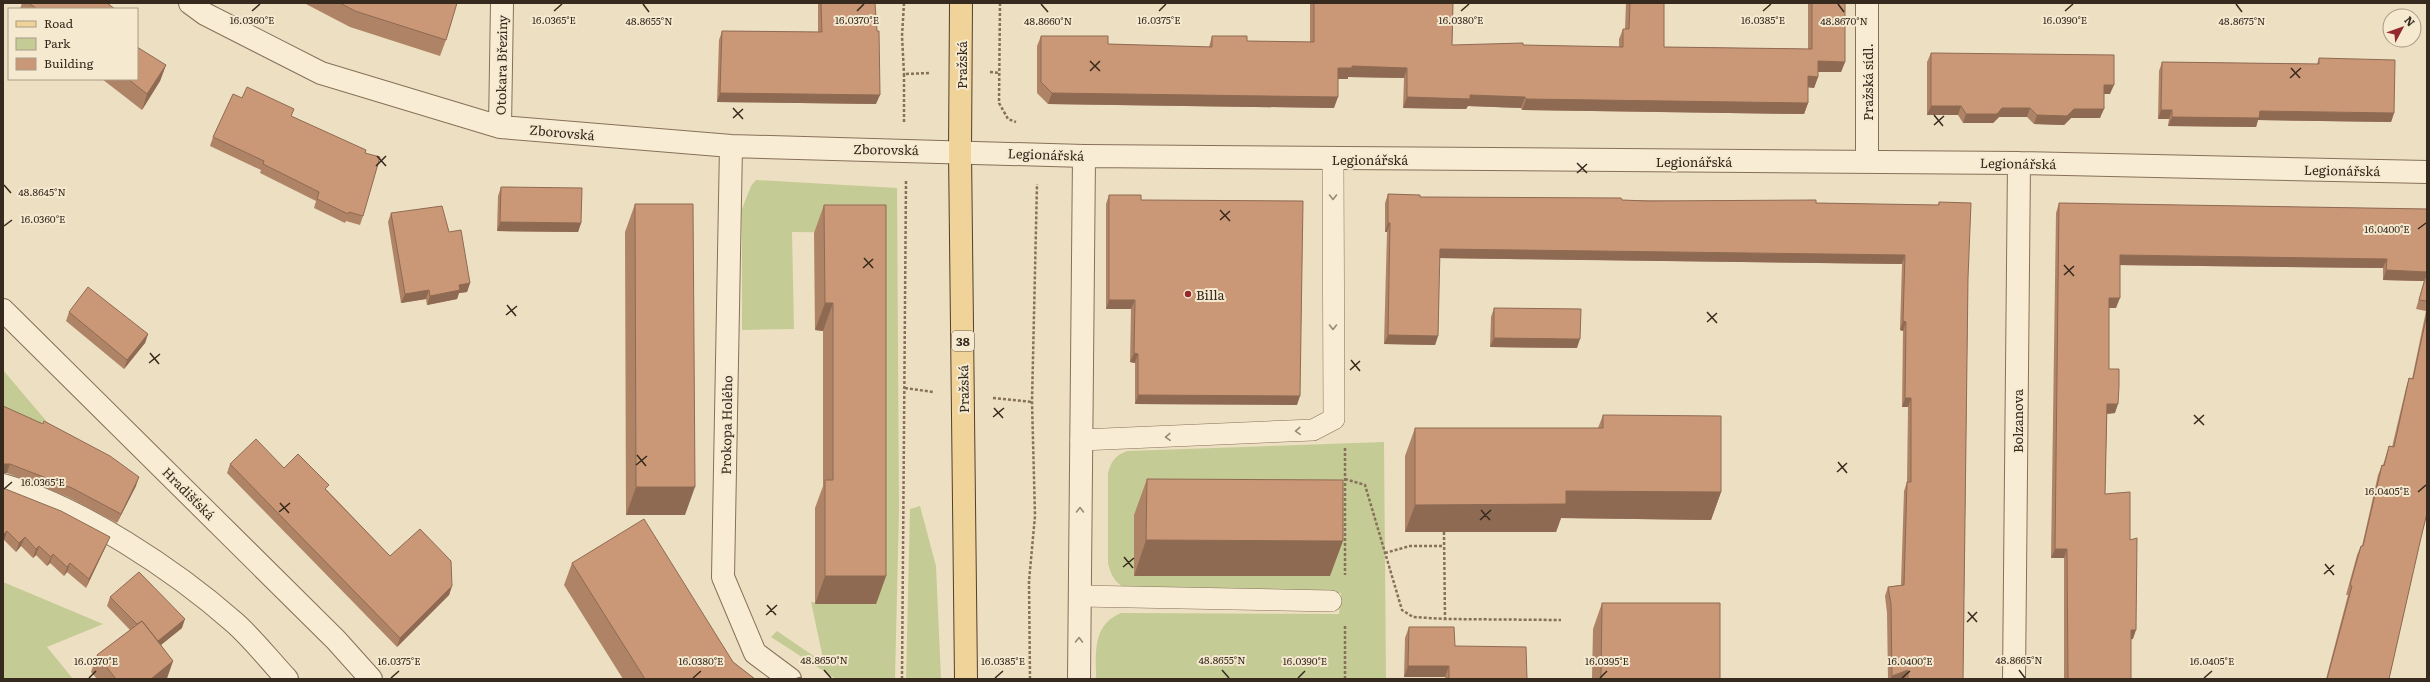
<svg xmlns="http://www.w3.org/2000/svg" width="2430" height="682" font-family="Literata,serif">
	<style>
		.green { fill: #c5cb95 }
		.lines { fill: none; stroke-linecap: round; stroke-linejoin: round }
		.service-casing { stroke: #867059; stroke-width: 22 }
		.minor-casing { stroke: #867059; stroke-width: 24 }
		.tertiary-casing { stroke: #867059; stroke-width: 24 }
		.primary-casing { stroke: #543e2d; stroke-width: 24 }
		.path { stroke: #867059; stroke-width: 2.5; stroke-dasharray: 3 2; stroke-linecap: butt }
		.service { stroke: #f8edd4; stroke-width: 21 }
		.minor { stroke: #f8edd4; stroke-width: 22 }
		.tertiary { stroke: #f8edd4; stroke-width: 22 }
		.primary { stroke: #f0d399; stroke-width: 22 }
		.wall { fill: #af8366 }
		.shaded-wall { fill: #8e6a53 }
		.building { fill: #cb9877; stroke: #8e6a53 }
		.oneway { stroke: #978b78 }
		.ticks { fill: none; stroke: #36291d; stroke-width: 1.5 }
		.poi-dot { fill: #942a2d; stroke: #f5e9d0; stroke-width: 1.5 }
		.labels { text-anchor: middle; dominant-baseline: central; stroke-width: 4; stroke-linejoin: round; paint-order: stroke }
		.shield { fill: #f5e9d0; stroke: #6f6353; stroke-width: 1 }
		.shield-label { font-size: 12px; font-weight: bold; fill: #36291d }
		.street-label { font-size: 13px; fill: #36291d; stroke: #f5e9d0 }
		.poi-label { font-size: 13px; fill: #36291d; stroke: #f5e9d0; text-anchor: start }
		.ticks-label { font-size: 10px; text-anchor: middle; fill: #36291d; stroke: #f5e9d0; stroke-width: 4; stroke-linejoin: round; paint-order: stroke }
	</style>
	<rect width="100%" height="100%" fill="#eddfc1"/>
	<path class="green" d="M756,180L897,188L899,509L895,679H836L771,637L777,631L824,663L811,602L876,604V233L792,232L794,329L742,330V209L751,186Z
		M3,370L59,436L3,412Z
		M1384,442L1386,679H1096C1096,653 1092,625 1121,613L1339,614L1341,593L1137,591C1120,588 1112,581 1108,563V474C1110,462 1116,455 1127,451Z
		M920,506L936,566L941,679H906L910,509Z
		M3,582L103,624L47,647L73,679H3Z"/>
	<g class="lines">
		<defs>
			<path id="service" d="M1081,440L1313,430L1334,419L1333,158
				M1080,596L1331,601"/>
			<path id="minor" d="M190,3L205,14L321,73L500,127L731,146L1084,156L2019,163L2427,172
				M1867,3V162
				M500,127L502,3
				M731,146L723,577L755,653L790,679
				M3,485C80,507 175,570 235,623C254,640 270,661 287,679
				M1079,679L1084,156
				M2014,679L2019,163"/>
			<path id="tertiary" d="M3,310L336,640L371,679"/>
			<path id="primary" d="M961,3L960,151L966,679"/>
		</defs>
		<use href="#service" class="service-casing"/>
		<use href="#minor" class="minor-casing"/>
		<use href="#tertiary" class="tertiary-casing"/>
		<use href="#primary" class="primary-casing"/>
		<path class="path" d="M904,3L902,36L904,74
			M1000,3L999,103L1008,119L1016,122
			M990,72L1000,73
			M904,122V74L931,73
			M905,388L933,392
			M993,398L1032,402
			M1345,448V575
			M1345,479L1365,485L1402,610L1413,617L1445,619L1561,620
			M1444,532L1445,619
			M1385,553L1410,546H1444
			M902,679L906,180
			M1030,679L1029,581L1035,516L1032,402L1037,184
			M1345,679V626"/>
		<use href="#service" class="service"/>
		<use href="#minor" class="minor"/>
		<use href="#tertiary" class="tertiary"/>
		<use href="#primary" class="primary"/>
	</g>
	<path class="wall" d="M22,3H108V4L115,9H20Z
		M304,3H457L446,40L440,56L350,27Z
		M818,3H875L876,104L717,102L719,40L722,31L818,32Z
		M1310,3H1453L1452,45H1523L1619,47V39L1623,29H1625L1626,3H1664V47L1808,49V3H1845V62L1841,72H1818V77L1814,88L1808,87V103L1804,114L1522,110L1521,108L1468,106L1466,109L1403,108L1404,78L1348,77V79H1338L1334,108L1048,104L1037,93V46L1041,36L1108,44L1209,47L1212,36L1247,41L1310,42Z
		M1931,53L2110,94H2104L2100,118H2071L2064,125L2034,124L2027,117H1999L1993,123H1963L1958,115H1927V62Z
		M2319,58L2394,113L2391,122L2258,120L2256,127L2168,126L2169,119H2158L2159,71L2162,62L2317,64Z
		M166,65L160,81L142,110L102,79H137Z
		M242,98L291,116L365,153L363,216L360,225L346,221L345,223L314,208L316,201L260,173L261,170L210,146L213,137Z
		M501,187L581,223L578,232L497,231L498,196Z
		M1388,194L1420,197L1938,205L1939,202L1968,278L1963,679H1888L1887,613L1885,596L1888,587L1901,585L1904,491L1907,482L1908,407H1902L1903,331L1900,330L1902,264L1439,258L1438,336L1435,345L1384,344L1387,232H1385V203Z
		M1109,195L1141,200L1297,405L1135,404V363L1130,362L1131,309H1106V204Z
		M2059,203L2427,209V513L2420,542L2389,679H2326L2348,595H2346L2357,555L2361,546H2362L2378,475L2382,465H2383L2389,446L2392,447L2406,388L2409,378L2412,379L2426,311L2416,309L2424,281L2383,280V268L2120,265L2116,308H2109V369L2115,413L2107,414L2105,494L2130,540L2133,639H2131V679H2064V558H2051L2056,213Z
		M635,204L685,515H626L625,232Z
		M824,205L886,576L876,604H815V508L823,486V331L815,330L814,233Z
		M391,213L470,283L467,292L459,293L457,299L427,305L426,299L401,303L388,222Z
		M1494,308L1577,348L1490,347L1491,317Z
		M69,312L148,334L145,343L124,369L66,321Z
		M3,406L136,486L117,523L68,497L7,473H3Z
		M1603,415L1721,492L1711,520L1561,518L1556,532H1405V456L1415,428H1598Z
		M230,464L284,468L327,490L390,556L452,586L449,595L397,647L227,473Z
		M1147,479L1330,576H1134V515Z
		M3,488L106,546L86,588L67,572L64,576L50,563L47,566L36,555L33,558L21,546L16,552L4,540L3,541Z
		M572,563L733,662L755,679H623L564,585Z
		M110,597L182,628L161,645L173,661L167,678L166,679H97L91,672L97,655L130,630L107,606Z
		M1602,603L1720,679H1592L1593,629Z
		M1409,627L1455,646L1527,679H1445V677H1404L1405,638Z"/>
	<path class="shaded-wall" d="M1818,61L1845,62L1841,72H1815Z
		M166,65L160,81L142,110L147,94Z
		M1352,66L1407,68L1404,78L1348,77V79H1334L1338,68Z
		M1808,76L1818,77L1814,88L1805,87Z
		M2104,85H2114L2110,94H2101Z
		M720,93L880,95L876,104L717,102Z
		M1052,93L1338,97L1334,108L1048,104Z
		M1470,95L1525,97L1521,108L1468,106L1466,109L1403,108L1407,97Z
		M1526,99L1808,103L1804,114L1522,110Z
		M1931,106H1961L1958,115H1927Z
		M2002,108H2030L2027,117H1999L1993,123H1963L1966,114Z
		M2074,109H2104L2100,118H2071L2064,125L2034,124L2037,115Z
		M2161,110H2172L2169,119H2158Z
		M2260,111L2394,113L2391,122L2258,120L2256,127L2168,126L2172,117Z
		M500,222L581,223L578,232L497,231Z
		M1388,223H1390L1387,232H1385Z
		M1440,249L1905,255L1902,264L1436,258Z
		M2120,255L2387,259L2383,268L2116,265Z
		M2386,270L2427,272L2424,281L2383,280Z
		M470,283L467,292L459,293L457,299L427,305L430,296L459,285Z
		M429,290L426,299L401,303L405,294Z
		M2109,298H2120L2116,308H2105Z
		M1109,300H1135L1131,309H1106Z
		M825,303H833L823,331L815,330Z
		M1903,321L1906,322L1903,331L1900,330Z
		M148,334L145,343L124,369L127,360Z
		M1388,335L1438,336L1435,345L1384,344Z
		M1494,338L1580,339L1577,348L1490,347Z
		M1134,353L1138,354L1135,363L1130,362Z
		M1138,395L1300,396L1297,405L1135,404Z
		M1905,398H1911L1908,407H1902Z
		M2107,404H2118L2115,413L2104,414Z
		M3,464H10L7,473H3Z
		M139,477L136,486L117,523L121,514Z
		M636,487H695L685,515H626Z
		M1566,491L1721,492L1711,520L1561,518L1556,532H1405L1415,505Z
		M7,531L4,540L3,541V535Z
		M25,537L21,546L16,552L19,543Z
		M110,537L106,546L86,588L89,579Z
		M1146,540L1343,541L1330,576H1134Z
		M39,546L36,555L33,558L36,549Z
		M2055,549H2067L2064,558H2051Z
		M53,554L50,563L47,566L51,557Z
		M70,563L67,572L64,576L67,567Z
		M825,576H886L876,604H815Z
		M452,586L449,595L397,647L400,638Z
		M185,619L182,628L152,652L155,643Z
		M2131,630H2136L2133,639L2127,640Z
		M173,661L167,678L166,679H151Z
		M1408,666H1449L1445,677H1404Z
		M1908,670L1905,679H1890L1892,676Z"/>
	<path class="building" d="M29,3H107L115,9H37Z
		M340,3H457L446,40L355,11Z
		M821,3H875L877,31H879L880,95L720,93L722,31L822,32Z
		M1314,3H1453L1452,45L1523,43V45L1623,47V29H1629L1630,3H1664V47L1812,49V3H1845V62L1818,61V77L1808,76V103L1526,99L1525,97L1470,95V99L1407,97V68L1352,66V68H1338V97L1052,93L1041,82V36H1108V44L1212,47V36H1247V41L1314,42Z
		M137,47L166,65L147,94L128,79H137Z
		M1931,53L2114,55V85H2104V109H2074L2067,116L2037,115L2030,108H2002L1997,114H1966L1961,106H1931Z
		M2319,58L2395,60L2394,113L2260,111L2259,118L2172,117V110H2161L2162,62L2319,64Z
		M247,87L294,109L291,116L366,150L365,153L380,157L363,216L349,212L348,214L317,199L319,192L263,164L264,161L213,137L233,94L242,98Z
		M501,187L582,188L581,223L500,222Z
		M1388,194L1420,195V197L1621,198L1622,200L1647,201L1816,200V203L1939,205V202L1971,203L1968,278L1963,679H1908V670L1892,676L1891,604L1888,587L1904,585L1907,482H1911V398H1905L1906,322L1903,321L1905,255L1440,249L1438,336L1388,335L1390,223H1388Z
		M1109,195H1141V200L1303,201L1300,396L1138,395V354L1134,353L1135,300H1109Z
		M2059,203L2427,209V272L2386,270L2387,259L2120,255V298H2109V369H2119V386L2118,404H2107L2105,494L2130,492V540L2137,538L2136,630H2131V679H2068L2067,549H2055Z
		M635,204H693L695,487H636Z
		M824,205H886V576H825V480H833V303H825Z
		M442,206L449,232L461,230L470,283L459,285L460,290L430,296L429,290L405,294L391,213Z
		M2427,272V301L2419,300Z
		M88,287L148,334L127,360L69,312Z
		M1494,308L1581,309L1580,339L1494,338Z
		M2427,314V513L2420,542L2389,679H2327L2352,586L2350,585L2361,546H2363L2382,465L2384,466L2389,446L2394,447L2409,378L2413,379Z
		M3,406L43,424L44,421L110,456L139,477L121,514L72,488L10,464H3Z
		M1603,415L1721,416V492L1566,491V504L1415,505V428H1603Z
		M256,439L284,468L298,454L329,485L325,489L390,556L420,529L451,561L452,586L400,638L230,464Z
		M1147,479L1343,480V541L1146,540Z
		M3,488L61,511L110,537L89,579L70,563L67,567L53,554L51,557L39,546L36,549L25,537L19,543L7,531L3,535Z
		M644,519L733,662L755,679H645L572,563Z
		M139,572L185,619L158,641L142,621L137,624L110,597Z
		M1602,603H1720V679H1601Z
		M142,621L173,661L151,679H131L130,678L129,679H116L97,655Z
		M1409,627H1454L1455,646L1526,647L1527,679H1449V666H1408Z
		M801,677L800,679H794Z"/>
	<defs><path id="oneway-chevron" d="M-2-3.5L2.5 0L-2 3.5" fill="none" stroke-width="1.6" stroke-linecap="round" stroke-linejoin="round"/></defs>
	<g class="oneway">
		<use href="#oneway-chevron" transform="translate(1333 197) rotate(90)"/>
		<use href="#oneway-chevron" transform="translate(1333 327) rotate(90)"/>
		<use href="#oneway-chevron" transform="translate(1298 431) rotate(177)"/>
		<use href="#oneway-chevron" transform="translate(1168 437) rotate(177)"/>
		<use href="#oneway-chevron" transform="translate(1080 510) rotate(-90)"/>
		<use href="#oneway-chevron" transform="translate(1079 640) rotate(-89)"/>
	</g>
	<path class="ticks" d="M643,4L649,12M1041,4L1048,12M1838,4L1844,12M2236,4L2242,12M252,11L260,4M554,11L562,4M857,11L864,4M1159,11L1166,4M1461,11L1469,4M1763,11L1771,4M2065,11L2073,4M1090,61L1100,71M2291,68L2300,78M1090,71L1100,61M2290,78L2301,68M733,108L743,119M1934,115L1943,126M733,118L743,109M1934,125L1944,116M377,156L386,166M1577,163L1587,173M376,166L386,156M1577,173L1587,164M4,185L11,193M1220,210L1230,221M1220,220L1230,211M4,226L12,220M2418,229L2426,223M864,258L873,268M2064,265L2074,276M863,268L873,259M2064,275L2074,266M507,305L516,316M1707,312L1717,323M506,315L517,306M1707,322L1717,313M150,353L159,364M1351,360L1360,371M149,363L160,354M1350,370L1360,361M994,408L1003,418M2194,415L2204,425M993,417L1004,408M2194,424L2204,415M637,455L646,466M1838,462L1847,473M636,465L647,456M1837,472L1847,463M4,489L12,482M2418,492L2426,485M280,503L289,513M1481,510L1490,520M279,512L290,503M1480,520L1491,510M1124,557L1133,568M2325,564L2334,575M1123,567L1134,558M2324,574L2334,565M767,605L776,615M1968,612L1977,622M766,615L777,605M1967,622L1977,612M824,670L831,678M1222,670L1229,678M2019,670L2025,678M89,678L96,671M391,678L399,671M693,678L701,671M995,678L1003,671M1298,678L1305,671M1600,678L1607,671M1902,678L1910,671M2204,678L2212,671"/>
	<circle class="poi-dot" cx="1188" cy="294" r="4"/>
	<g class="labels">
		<rect class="shield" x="952" y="331" width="22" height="20" rx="3"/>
		<g class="shield-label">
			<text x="963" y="341">38</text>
		</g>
		<g class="street-label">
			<text transform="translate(501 65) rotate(-89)">Otokara Březiny</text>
			<text transform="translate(961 65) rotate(-90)">Pražská</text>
			<text transform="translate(1867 82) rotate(-90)">Pražská sídl.</text>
			<text transform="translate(562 132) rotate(5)">Zborovská</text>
			<text transform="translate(886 149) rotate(1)">Zborovská</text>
			<text transform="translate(1046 154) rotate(2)">Legionářská</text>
			<text x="1370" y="159">Legionářská</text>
			<text x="1694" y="161">Legionářská</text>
			<text transform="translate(2018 163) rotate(1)">Legionářská</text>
			<text transform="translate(2342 170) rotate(1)">Legionářská</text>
			<text transform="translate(963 389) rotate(-91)">Pražská</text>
			<text transform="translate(2017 421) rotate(-90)">Bolzanova</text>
			<text transform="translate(726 425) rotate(-89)">Prokopa Holého</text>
			<text transform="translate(189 493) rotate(45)">Hradišťská</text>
		</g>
		<g class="poi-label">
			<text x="1196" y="294">Billa</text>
		</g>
	</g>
	<g class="ticks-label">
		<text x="252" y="24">16.0360°E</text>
		<text x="554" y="24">16.0365°E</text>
		<text x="857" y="24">16.0370°E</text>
		<text x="1159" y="24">16.0375°E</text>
		<text x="1461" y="24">16.0380°E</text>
		<text x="1763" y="24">16.0385°E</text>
		<text x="2065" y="24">16.0390°E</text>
		<text x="2242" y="25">48.8675°N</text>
		<text x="649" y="25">48.8655°N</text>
		<text x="1844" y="25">48.8670°N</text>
		<text x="1048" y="25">48.8660°N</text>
		<text x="42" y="196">48.8645°N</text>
		<text x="43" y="223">16.0360°E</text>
		<text x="2387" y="233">16.0400°E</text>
		<text x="43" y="486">16.0365°E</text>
		<text x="2387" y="495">16.0405°E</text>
		<text x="824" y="664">48.8650°N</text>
		<text x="1222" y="664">48.8655°N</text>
		<text x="2019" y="664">48.8665°N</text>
		<text x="96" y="665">16.0370°E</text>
		<text x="399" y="665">16.0375°E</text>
		<text x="701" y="665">16.0380°E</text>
		<text x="1003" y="665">16.0385°E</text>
		<text x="1305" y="665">16.0390°E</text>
		<text x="1607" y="665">16.0395°E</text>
		<text x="1910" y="665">16.0400°E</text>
		<text x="2212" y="665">16.0405°E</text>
	</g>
	<rect width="2430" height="682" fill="none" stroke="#36291d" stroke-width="8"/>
	<rect x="8" y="8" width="130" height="72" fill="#f5e9d0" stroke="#a99c88"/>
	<rect x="16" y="21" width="20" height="6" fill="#f0d399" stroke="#a99c88"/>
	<text x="44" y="28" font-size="12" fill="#36291d">Road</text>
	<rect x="16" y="38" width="20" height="12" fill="#c5cb95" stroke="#a99c88"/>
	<text x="44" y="48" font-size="12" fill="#36291d">Park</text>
	<rect x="16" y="58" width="20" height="12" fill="#cb9877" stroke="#a99c88"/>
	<text x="44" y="68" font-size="12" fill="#36291d">Building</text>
	<g transform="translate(2402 28) rotate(49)"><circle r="19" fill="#f5e9d0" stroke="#a99c88"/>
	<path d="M0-3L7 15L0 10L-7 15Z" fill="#942a2d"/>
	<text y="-6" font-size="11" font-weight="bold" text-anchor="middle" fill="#36291d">N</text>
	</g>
</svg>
